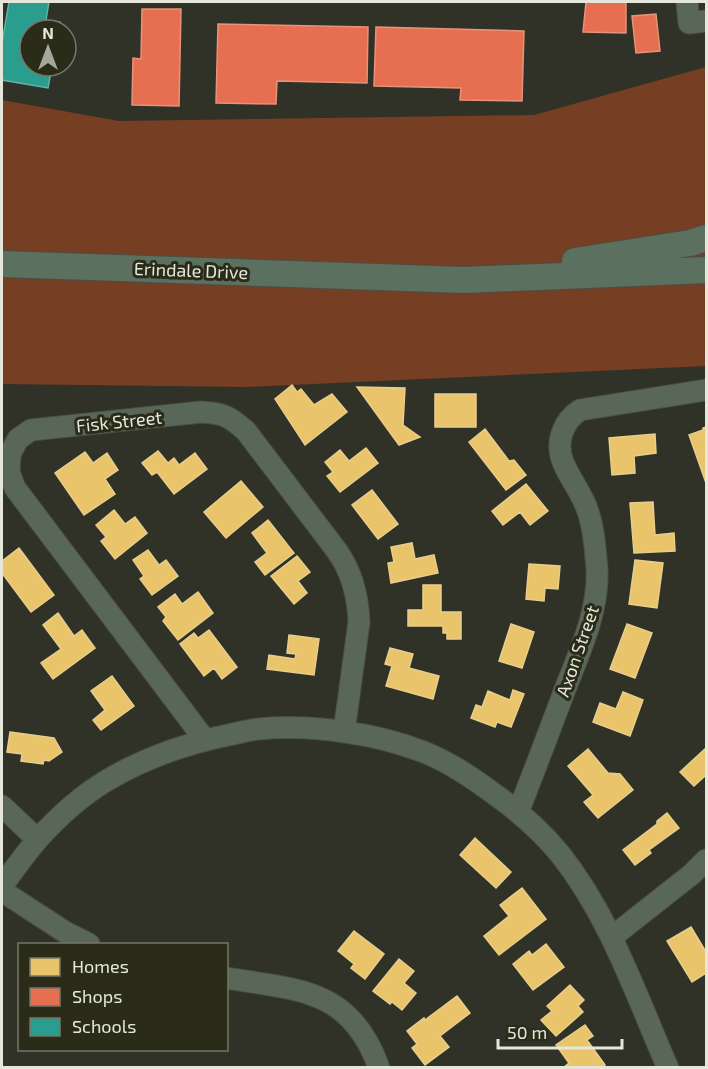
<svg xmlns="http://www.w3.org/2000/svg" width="708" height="1069" font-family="'Exo 2',sans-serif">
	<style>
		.green { fill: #763e23 }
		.homes { fill: #e9c46a; stroke: #e8ce8c; stroke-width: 1.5 }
		.shops { fill: #e76f51; stroke: #e6937a; stroke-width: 1.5 }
		.schools { fill: #2a9d8f; stroke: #62b3a6; stroke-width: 1.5 }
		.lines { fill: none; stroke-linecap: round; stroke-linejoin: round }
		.minor-casing { stroke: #4c4e45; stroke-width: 23 }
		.major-casing { stroke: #4c4e45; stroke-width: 28 }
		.minor { stroke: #596759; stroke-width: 21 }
		.major { stroke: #5b705e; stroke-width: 26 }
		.labels { text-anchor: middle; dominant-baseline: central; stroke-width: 6; stroke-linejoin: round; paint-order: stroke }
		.street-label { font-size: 18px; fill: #e5e7db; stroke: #2a2c19 }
	</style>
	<rect width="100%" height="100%" fill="#303227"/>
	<path class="green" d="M706,67V366L247,387L2,384V100L119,121L534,115Z"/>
	<path class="homes" d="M292,385L297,392L301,389L314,405L332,394L347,412L305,445L275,399Z
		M357,387L405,388L403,425L420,437L399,445Z
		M435,394H476V427H435Z
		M706,427V483L689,435L703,430V428Z
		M485,429L509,461L514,460L526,475L506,490L469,442Z
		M655,434L656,453L634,456L635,473L612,475L609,438Z
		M366,448L378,463L340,492L327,476L333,472L325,462L340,450L349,461Z
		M158,451L168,463L174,458L179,465L195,453L207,469L174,494L157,472L152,475L142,463Z
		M85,452L93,463L107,453L118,470L105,479L115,494L84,515L55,473Z
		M241,481L263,507L226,538L204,512Z
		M526,484L548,511L530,525L520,512L503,525L492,511Z
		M372,490L398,524L378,539L352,505Z
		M653,502L655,535L674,533L675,551L634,553L630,503Z
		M114,510L125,524L135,517L147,533L115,559L101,541L106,537L96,525Z
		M268,520L294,553L265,575L255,562L267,553L252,533Z
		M412,543L415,559L434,555L438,573L391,583L388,563L394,562L391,547Z
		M19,548L54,595L31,612L2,573V561Z
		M148,550L159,565L166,560L178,576L152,595L140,579L144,576L133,560Z
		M297,556L310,572L298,581L307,593L294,604L271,576Z
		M635,560L663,563L657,608L629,604Z
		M529,564L560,566L558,589L545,588L544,601L526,599Z
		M423,585H441V612H461V639H447V633H443V626H408V610H423Z
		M198,592L213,613L178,640L163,621L166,617L158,607L175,594L182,604Z
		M58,613L74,636L82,630L95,648L53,679L41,663L61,649L43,625Z
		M511,624L534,632L522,668L499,661Z
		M627,624L652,633L635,678L610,669Z
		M209,630L237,667L222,679L214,668L204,676L180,644L194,633L198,638Z
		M289,635L319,639L314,675L267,669L269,655L295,659L296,654L287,653Z
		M390,648L413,654L409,668L439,676L433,699L386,686L392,666L385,664Z
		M112,676L134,706L101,730L93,720L105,710L91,691Z
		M513,690L524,694L511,727L497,722L495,727L471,718L476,705L482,707L488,691L510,700Z
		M623,692L643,700L630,736L593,722L600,703L616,709Z
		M10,732L54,738L62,752L49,761L44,760L43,764L21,761L22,754L7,752Z
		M706,748V778L705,776L694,786L680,772Z
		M588,749L608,773L620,774L633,790L598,818L584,802L593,795L568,766Z
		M667,813L679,828L649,850L651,853L635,865L623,850L657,824V821Z
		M475,838L511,872L496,888L460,855Z
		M522,888L546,919L499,955L484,936L509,916L500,905Z
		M691,927L706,952V973L692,982L667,941Z
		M354,931L384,954L365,979L351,968L354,964L338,951Z
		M546,944L564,967L533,990L513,964L529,951L532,955Z
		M399,959L414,971L404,983L416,993L402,1010L392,1002L390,1004L373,991Z
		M570,985L584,1000L578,1006L583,1012L556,1036L541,1020L552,1011L547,1006Z
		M457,996L470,1013L440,1036L449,1047L425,1065L412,1048L417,1044L407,1031L424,1018L425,1020Z
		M585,1025L593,1036L587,1040L605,1065L602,1068H563L569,1063L556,1045Z"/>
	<path class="shops" d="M586,2H626V33L583,32Z
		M142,9H181L179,106L132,105L133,58L141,59Z
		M656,14L660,51L636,53L632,16Z
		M218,24L368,27L367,83L277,81L276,104L216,103Z
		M376,27L524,31L522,101L460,100L461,88L374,86Z"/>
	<path class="schools" d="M9,2H49L46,20L60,22L58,30H30V66H52L48,88L2,80V43Z"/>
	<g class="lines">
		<defs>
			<path id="minor" d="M687,2L689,23L706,21
				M205,740L15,488L9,472L10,454L18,439L31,430L201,412C224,413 230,417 246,431L337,551C352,572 358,596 359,622L344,732
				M2,806L37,839
				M518,812C534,772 549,732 564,692C579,653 599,612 597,569C595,548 594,526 586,506C580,491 569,477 563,462C555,442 563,421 580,410L706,390
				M2,886C13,871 25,854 38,839C57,818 81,796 106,781C144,758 185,744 228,735C238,733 249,730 259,729C311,724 375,733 424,752C451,763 474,779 497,796C519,812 543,833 560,854C610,917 636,995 668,1068
				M2,891L65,932L89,944
				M612,937L692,874L706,860
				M226,978C298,990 351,988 379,1068"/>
			<path id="major" d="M575,261L690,243L706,238
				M2,264L464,280L706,270"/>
		</defs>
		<use href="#minor" class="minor-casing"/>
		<use href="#major" class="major-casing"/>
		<use href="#minor" class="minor"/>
		<use href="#major" class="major"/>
	</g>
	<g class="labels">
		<g class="street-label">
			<text transform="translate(191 270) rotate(2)">Erindale Drive</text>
			<text transform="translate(119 421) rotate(-6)">Fisk Street</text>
			<text transform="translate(577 651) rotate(-71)">Axon Street</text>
		</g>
	</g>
	<rect width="708" height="1069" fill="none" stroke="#e5e7db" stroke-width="6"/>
	<rect x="18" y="943" width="210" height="108" fill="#2a2c19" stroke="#757767" stroke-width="1.5"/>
	<rect x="30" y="958" width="30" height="18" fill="#e9c46a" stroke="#757767" stroke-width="1.5"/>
	<text x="72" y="973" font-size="18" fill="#e5e7db">Homes</text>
	<rect x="30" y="988" width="30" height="18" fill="#e76f51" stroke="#757767" stroke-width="1.5"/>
	<text x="72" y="1003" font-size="18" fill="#e5e7db">Shops</text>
	<rect x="30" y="1018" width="30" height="18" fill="#2a9d8f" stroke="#757767" stroke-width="1.5"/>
	<text x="72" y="1033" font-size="18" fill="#e5e7db">Schools</text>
	<g transform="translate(48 48)"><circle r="28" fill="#2a2c19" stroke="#757767" stroke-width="1.5"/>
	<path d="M0-4.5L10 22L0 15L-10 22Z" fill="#a6a89c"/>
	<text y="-9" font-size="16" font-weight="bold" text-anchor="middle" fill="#e5e7db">N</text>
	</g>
	<path d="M498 1039v9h124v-9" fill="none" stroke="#e5e7db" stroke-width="3"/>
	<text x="507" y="1039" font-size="18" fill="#e5e7db" stroke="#2a2c19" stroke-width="4.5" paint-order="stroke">50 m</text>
</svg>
